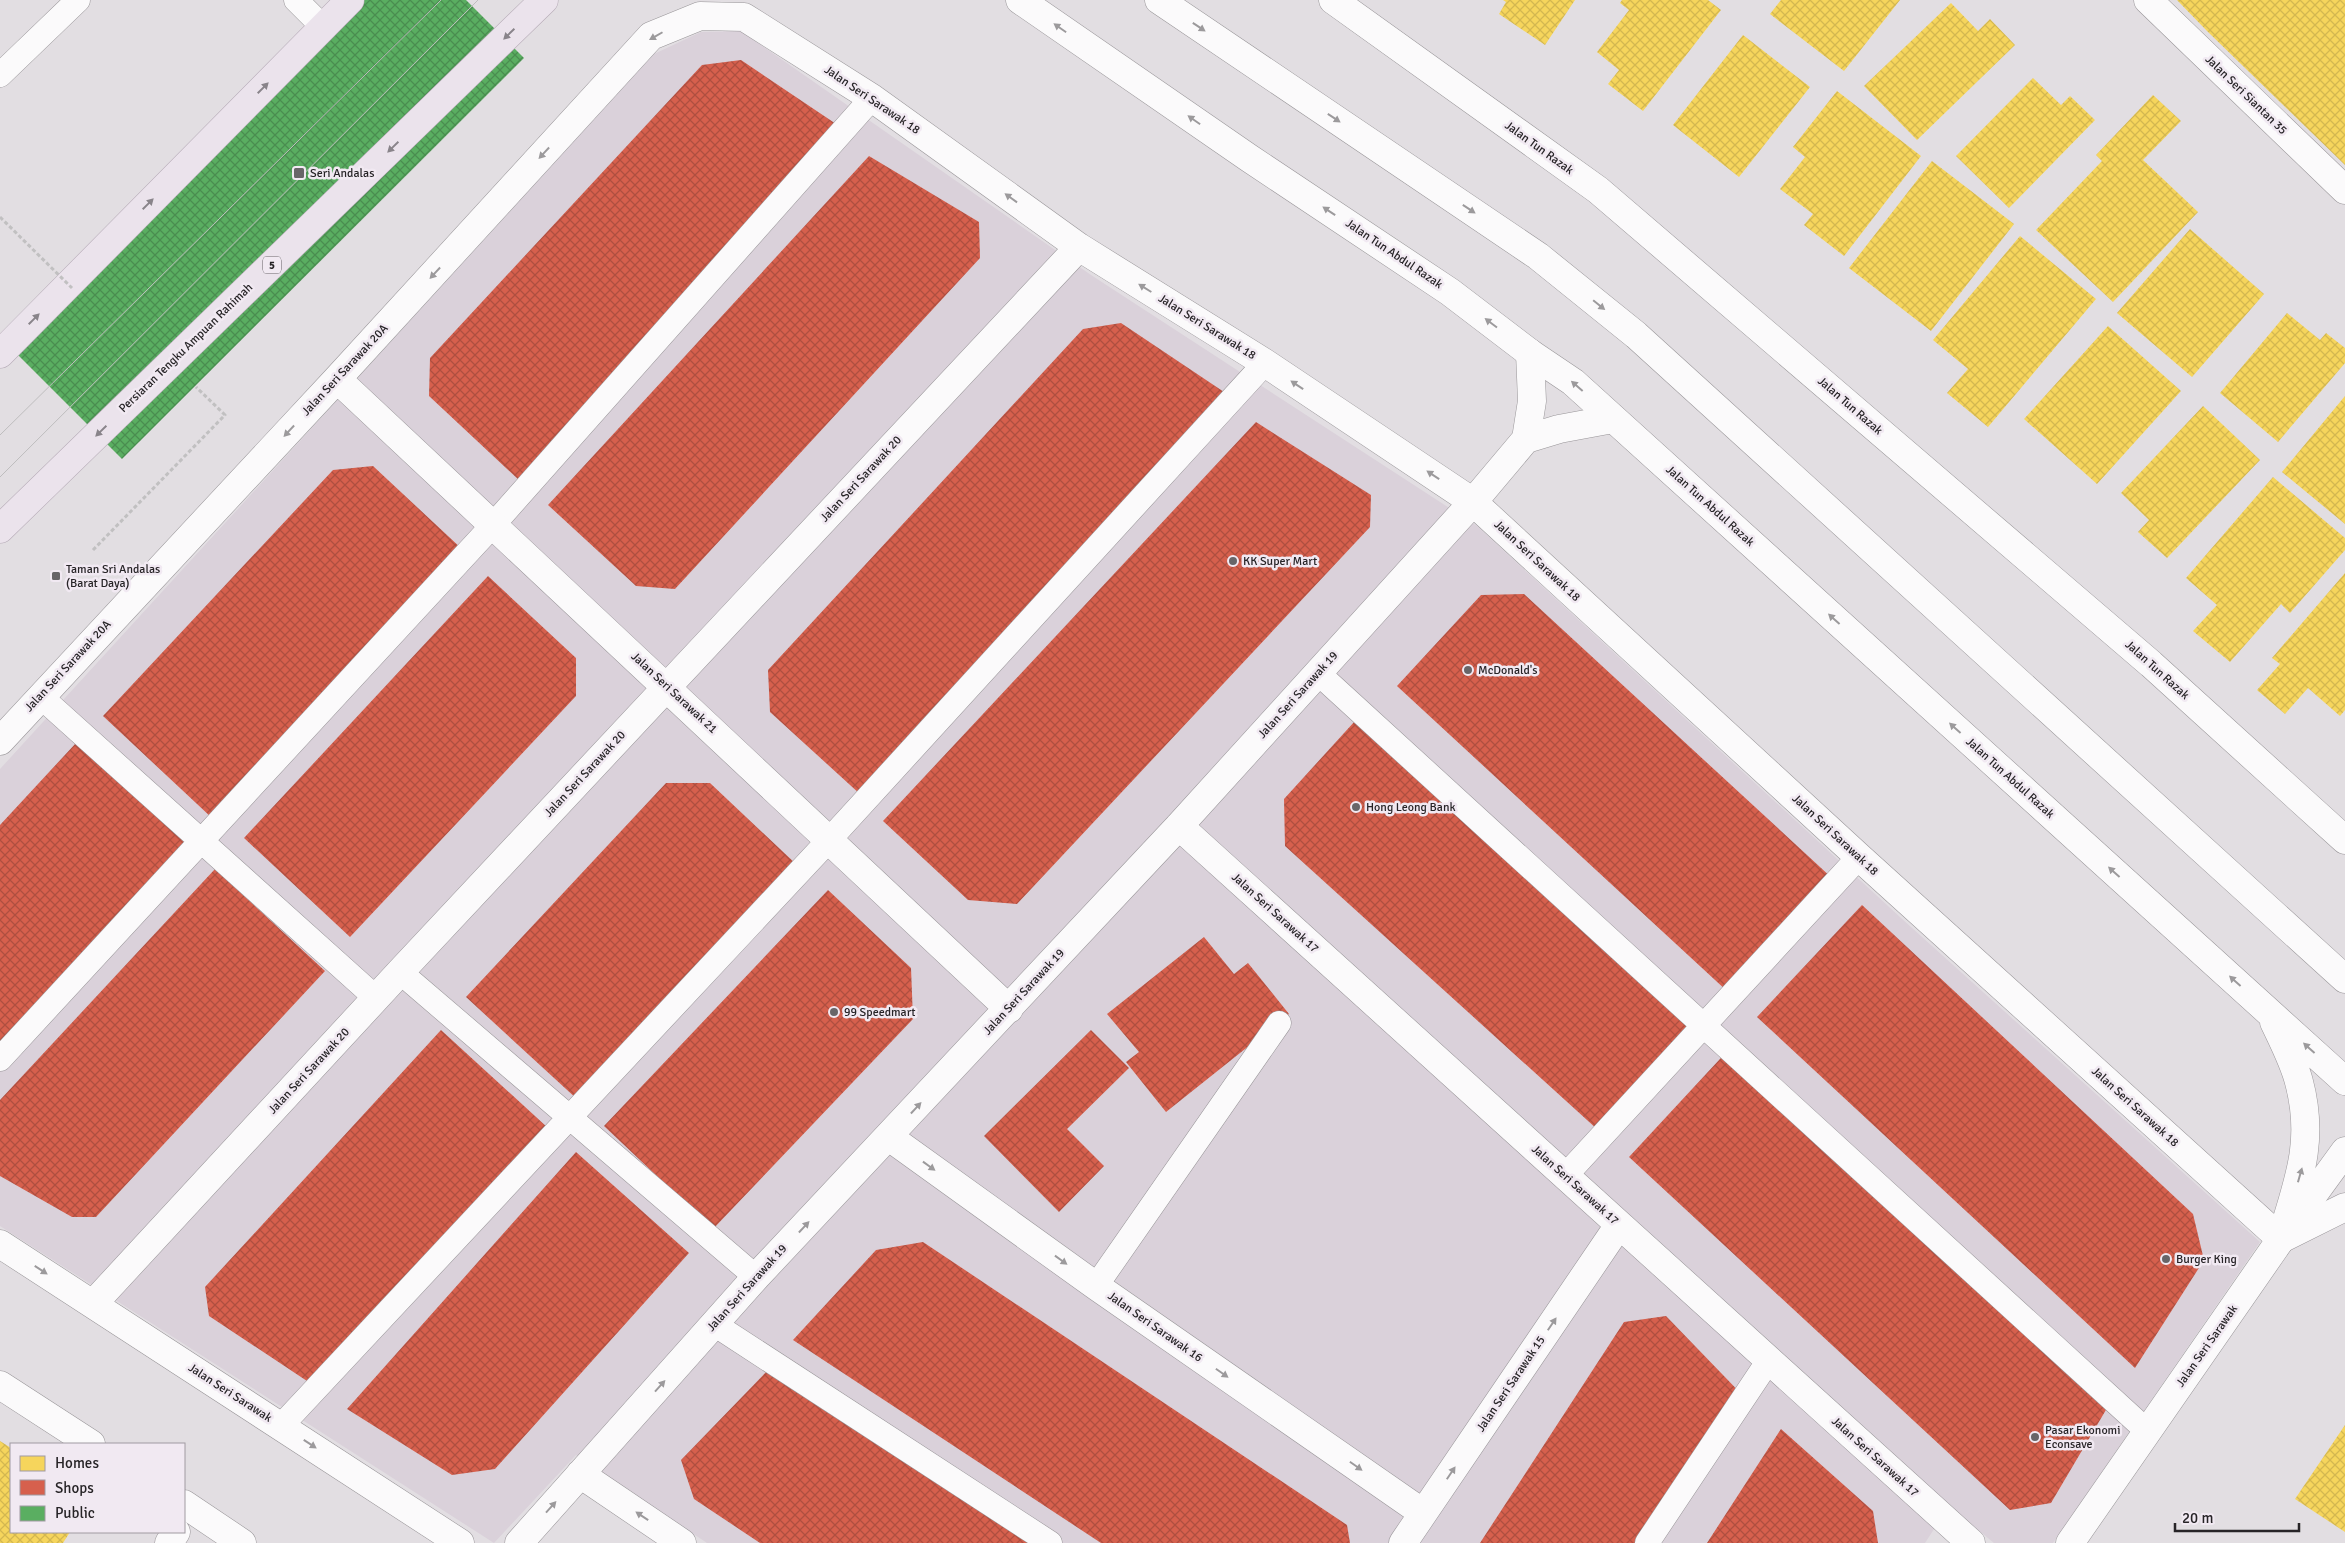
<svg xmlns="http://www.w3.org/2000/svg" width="2345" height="1543" font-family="Signika,sans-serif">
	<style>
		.built { fill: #dad1da }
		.homes { fill: url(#homes-cross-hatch) }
		.shops { fill: url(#shops-cross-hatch) }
		.public { fill: url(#public-cross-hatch) }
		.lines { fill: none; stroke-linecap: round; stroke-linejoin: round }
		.service-casing { stroke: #989598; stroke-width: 25 }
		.minor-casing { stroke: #989598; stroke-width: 29 }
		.secondary-casing { stroke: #989598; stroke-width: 29 }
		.trunk-casing { stroke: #b4a9b5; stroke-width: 29 }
		.path { stroke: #c1c0c1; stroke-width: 3; stroke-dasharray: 4 2.5; stroke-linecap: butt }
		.service { stroke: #fbfafb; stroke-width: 24 }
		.minor { stroke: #fbfafb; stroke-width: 28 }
		.secondary { stroke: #fbfafb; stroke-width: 28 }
		.trunk { stroke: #ebe3ec; stroke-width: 28 }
		.tram { stroke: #bebdbe; stroke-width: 1 }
		.path-bridge { stroke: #c1c0c1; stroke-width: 3; stroke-dasharray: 4 2.5; stroke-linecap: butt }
		.oneway { fill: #9c9a9c }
		.oneway2 { fill: #89848a }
		.poi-dot { fill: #686568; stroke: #f1e9f2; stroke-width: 2 }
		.labels { text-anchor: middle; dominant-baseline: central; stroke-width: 5; stroke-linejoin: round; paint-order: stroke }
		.shield { fill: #f1e9f2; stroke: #645f64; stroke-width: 1 }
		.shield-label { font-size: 11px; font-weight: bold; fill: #272427 }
		.street-label { font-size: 12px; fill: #272427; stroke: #f1e9f2 }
		.poi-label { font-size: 12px; fill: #272427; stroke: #f1e9f2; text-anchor: start }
	</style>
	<defs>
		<pattern id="homes-cross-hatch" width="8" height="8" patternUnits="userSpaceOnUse" patternTransform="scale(1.25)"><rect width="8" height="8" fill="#f6d55c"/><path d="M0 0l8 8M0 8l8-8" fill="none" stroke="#d3b750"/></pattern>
		<pattern id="shops-cross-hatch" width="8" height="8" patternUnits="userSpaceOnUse" patternTransform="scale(1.25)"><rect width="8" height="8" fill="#d6604d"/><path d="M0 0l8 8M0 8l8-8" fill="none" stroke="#ae4f40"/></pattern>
		<pattern id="public-cross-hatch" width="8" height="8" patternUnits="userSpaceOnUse" patternTransform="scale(1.25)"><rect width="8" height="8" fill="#5aae61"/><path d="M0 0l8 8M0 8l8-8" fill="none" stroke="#4a8d50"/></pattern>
	</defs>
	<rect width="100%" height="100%" fill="#e2dee2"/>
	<path class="built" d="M741,31L1091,275L1477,526L1901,918L2260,1242L2053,1543H1994L1949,1506L1925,1543H707L576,1455L494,1543L0,1226V769L654,54L701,32Z"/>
	<path class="homes" d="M1503,0H1575L1545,45L1499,14L1506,2Z
		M1622,0H1708L1721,10L1643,111L1608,84L1619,70L1597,52L1629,10L1620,3Z
		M1781,0H1900L1844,71L1770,14Z
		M2177,0H2345V165L2207,31Z
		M1951,3L1978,31L1990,19L2015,45L1917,140L1864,86Z
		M1743,35L1810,87L1739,177L1673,125Z
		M2033,78L2061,105L2070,96L2095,120L2009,208L1956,156Z
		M1837,91L1921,156L1844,256L1804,225L1813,214L1780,189L1805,157L1793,147Z
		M2153,95L2181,121L2143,160L2198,212L2113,302L2036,230L2102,161L2096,155Z
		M1932,161L2014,224L1931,331L1849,268Z
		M2190,229L2264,294L2192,377L2117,313Z
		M2020,236L2096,299L1988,427L1947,393L1968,369L1933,340Z
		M2287,313L2320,340L2326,333L2345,348V363L2278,442L2220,393Z
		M2108,326L2181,391L2097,484L2024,419Z
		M2345,396V524L2282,472Z
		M2203,406L2260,460L2167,558L2138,532L2149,520L2121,493Z
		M2273,477L2345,538V550L2290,613L2281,604L2230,662L2193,631L2217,605L2186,578Z
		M2345,573V710L2340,716L2308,688L2285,714L2257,690L2280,664L2272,658Z
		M2345,1425V1532L2295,1499Z
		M0,1441L11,1448V1532H70L63,1543H0Z"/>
	<path class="shops" d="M741,60L848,132L521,482L429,396L430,358L702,65Z
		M869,156L979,222L980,258L675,589L636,586L548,505Z
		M1121,323L1230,396L861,795L770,712L768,670L1083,329Z
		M1256,422L1371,495L1370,527L1017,904L968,900L883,821Z
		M373,466L463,550L212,818L103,716L333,470Z
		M488,576L576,658V696L350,937L244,838Z
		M1524,594L1833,879L1728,992L1397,686L1481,595Z
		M1365,710L1702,1016L1598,1130L1285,846L1284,799Z
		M76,743L186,843L0,1046V825Z
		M666,783H710L797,865L578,1100L466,997Z
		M215,869L325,971L96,1217H72L0,1176V1100Z
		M828,890L911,968L913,1019L713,1229L604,1126Z
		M1862,905L2193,1214L2204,1260L2135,1368L1757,1017Z
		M1204,937L1234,974L1248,963L1289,1014L1166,1112L1126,1062L1139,1052L1107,1014Z
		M441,1030L548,1128L313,1385L209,1316L205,1287Z
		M1091,1030L1129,1068L1067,1129L1104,1166L1059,1212L984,1136Z
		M1732,1046L2113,1398L2051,1503L2010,1510L1629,1157Z
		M576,1152L689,1253L495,1469L452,1475L347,1409Z
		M923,1242L1347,1525L1350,1543H1101L793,1340L876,1250Z
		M1666,1316L1751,1404L1660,1543H1480L1624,1322Z
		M769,1369L1034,1543H760L694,1499L681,1460Z
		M1781,1429L1873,1511L1878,1543H1707Z"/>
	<path class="public" d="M362,0H466L524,58L122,459L11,348Z"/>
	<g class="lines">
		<defs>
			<path id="service" d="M296,0L323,27
				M0,75L78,0
				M1318,673L2147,1431
				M40,696L376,998
				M400,972L756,1277
				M0,1059L493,525L872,98
				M1565,1176L1859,857
				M1096,1286L1279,1023
				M714,1324L1050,1543
				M281,1426L830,839L1265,363
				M1647,1543L1769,1360"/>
			<path id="minor" d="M1333,0L1598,190L2151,664L2345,840
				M2148,0L2345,190
				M337,379L1009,1009
				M1526,439L1559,429L1613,419
				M0,741L337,379L651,36L700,16L744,17L872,98L1079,247L1265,363L1473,502L1859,857L2281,1239
				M1179,826L1971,1543
				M889,1137L1096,1286L1423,1513
				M0,1244L460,1543
				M93,1304L400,972L1079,247
				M0,1385L91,1444
				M580,1474L682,1543
				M184,1504L242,1543
				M169,1543L176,1532
				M519,1543L756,1277L1179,826L1473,502L1526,439L1532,401L1530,353
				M1403,1543L1619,1225
				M2070,1543L2281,1239L2345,1151"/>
			<path id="secondary" d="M1020,0L1249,158L1450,292L1530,353L1573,382L2345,1081
				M1159,0L1538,256L1636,335L2345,979
				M2274,1022C2283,1041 2294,1062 2299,1082C2315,1142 2298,1182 2281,1239
				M2281,1239L2345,1207"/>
			<path id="trunk" d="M0,354L350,0
				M0,529L544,0"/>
		</defs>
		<use href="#service" class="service-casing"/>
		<use href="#minor" class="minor-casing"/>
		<use href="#secondary" class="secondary-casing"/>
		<use href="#trunk" class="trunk-casing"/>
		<path class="path" d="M93,550L225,415L196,387"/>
		<use href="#service" class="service"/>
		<use href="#minor" class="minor"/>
		<use href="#secondary" class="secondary"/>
		<use href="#trunk" class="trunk"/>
		<path class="tram" d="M0,435L441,0
			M0,477L478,0"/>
		<path class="path-bridge" d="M0,217L72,288"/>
	</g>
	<defs><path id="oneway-solid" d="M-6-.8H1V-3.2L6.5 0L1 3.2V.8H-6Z" transform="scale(1.25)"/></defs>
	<g class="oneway">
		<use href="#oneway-solid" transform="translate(1199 27) rotate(34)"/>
		<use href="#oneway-solid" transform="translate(1060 28) rotate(-145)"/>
		<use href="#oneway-solid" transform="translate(656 36) rotate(150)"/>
		<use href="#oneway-solid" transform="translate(1334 118) rotate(34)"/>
		<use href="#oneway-solid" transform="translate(1194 120) rotate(-145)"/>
		<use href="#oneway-solid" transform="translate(544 153) rotate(133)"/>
		<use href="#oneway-solid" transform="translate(1011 198) rotate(-144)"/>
		<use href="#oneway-solid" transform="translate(1469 209) rotate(34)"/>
		<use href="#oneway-solid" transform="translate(1329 211) rotate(-146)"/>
		<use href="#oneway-solid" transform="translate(435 273) rotate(133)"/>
		<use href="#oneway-solid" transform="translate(1145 288) rotate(-148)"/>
		<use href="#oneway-solid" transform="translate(1599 305) rotate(39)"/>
		<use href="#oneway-solid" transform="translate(1491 323) rotate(-143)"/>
		<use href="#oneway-solid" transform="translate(1297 385) rotate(-146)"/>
		<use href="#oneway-solid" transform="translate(1577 386) rotate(-139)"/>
		<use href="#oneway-solid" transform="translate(289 431) rotate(133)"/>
		<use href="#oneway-solid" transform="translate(1433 475) rotate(-146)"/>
		<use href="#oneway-solid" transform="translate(1834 619) rotate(-138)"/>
		<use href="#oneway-solid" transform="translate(1955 728) rotate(-138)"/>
		<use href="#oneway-solid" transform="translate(2114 872) rotate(-138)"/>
		<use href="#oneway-solid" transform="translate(2235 981) rotate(-138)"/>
		<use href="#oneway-solid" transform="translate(2309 1048) rotate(-138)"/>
		<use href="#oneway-solid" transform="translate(916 1108) rotate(-47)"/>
		<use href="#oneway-solid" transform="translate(929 1166) rotate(36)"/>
		<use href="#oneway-solid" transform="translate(2300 1175) rotate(-74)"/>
		<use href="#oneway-solid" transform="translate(804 1227) rotate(-47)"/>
		<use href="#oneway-solid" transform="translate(1061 1260) rotate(36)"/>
		<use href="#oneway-solid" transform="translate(41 1270) rotate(33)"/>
		<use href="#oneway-solid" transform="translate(1552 1324) rotate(-56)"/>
		<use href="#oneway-solid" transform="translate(1222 1373) rotate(35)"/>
		<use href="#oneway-solid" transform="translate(660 1386) rotate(-48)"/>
		<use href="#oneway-solid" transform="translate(310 1444) rotate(33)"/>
		<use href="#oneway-solid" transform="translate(1356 1466) rotate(35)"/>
		<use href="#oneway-solid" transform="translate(1451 1473) rotate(-56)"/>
		<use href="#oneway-solid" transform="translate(551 1507) rotate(-48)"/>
		<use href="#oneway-solid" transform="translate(642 1516) rotate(-146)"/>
	</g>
	<g class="oneway2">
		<use href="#oneway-solid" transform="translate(509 34) rotate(136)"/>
		<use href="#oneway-solid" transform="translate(263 88) rotate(-45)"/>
		<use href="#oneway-solid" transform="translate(393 147) rotate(136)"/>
		<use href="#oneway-solid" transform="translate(148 204) rotate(-45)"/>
		<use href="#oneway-solid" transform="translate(34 319) rotate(-45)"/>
		<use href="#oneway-solid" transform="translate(101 431) rotate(136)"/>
	</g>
	<g class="poi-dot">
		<rect x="293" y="167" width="12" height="12" rx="2.5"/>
		<circle cx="1233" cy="561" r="5"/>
		<rect x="51" y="571" width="10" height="10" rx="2.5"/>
		<circle cx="1468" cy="670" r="5"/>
		<circle cx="1356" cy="807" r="5"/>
		<circle cx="834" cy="1012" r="5"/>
		<circle cx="2166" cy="1259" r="5"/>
		<circle cx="2035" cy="1437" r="5"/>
	</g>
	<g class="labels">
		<rect class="shield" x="263" y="256.5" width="18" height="17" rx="4"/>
		<g class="shield-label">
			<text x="272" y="265">5</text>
		</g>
		<g class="street-label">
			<text transform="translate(2246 95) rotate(44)">Jalan Seri Siantan 35</text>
			<text transform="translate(872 100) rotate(34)">Jalan Seri Sarawak 18</text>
			<text transform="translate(1539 148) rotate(36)">Jalan Tun Razak</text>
			<text transform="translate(1394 254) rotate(34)">Jalan Tun Abdul Razak</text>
			<text transform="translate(1207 327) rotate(32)">Jalan Seri Sarawak 18</text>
			<text transform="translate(186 348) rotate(-44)">Persiaran Tengku Ampuan Rahimah</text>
			<text transform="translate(345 370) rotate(-47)">Jalan Seri Sarawak 20A</text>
			<text transform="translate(1850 406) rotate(41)">Jalan Tun Razak</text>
			<text transform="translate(861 479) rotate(-47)">Jalan Seri Sarawak 20</text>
			<text transform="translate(1710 506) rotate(42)">Jalan Tun Abdul Razak</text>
			<text transform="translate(1537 561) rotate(43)">Jalan Seri Sarawak 18</text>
			<text transform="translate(68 666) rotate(-47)">Jalan Seri Sarawak 20A</text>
			<text transform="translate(2157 670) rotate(42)">Jalan Tun Razak</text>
			<text transform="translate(674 693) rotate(43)">Jalan Seri Sarawak 21</text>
			<text transform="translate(1298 695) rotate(-48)">Jalan Seri Sarawak 19</text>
			<text transform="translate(585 774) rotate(-47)">Jalan Seri Sarawak 20</text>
			<text transform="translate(2010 778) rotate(42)">Jalan Tun Abdul Razak</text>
			<text transform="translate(1835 835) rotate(43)">Jalan Seri Sarawak 18</text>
			<text transform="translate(1275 913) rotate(42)">Jalan Seri Sarawak 17</text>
			<text transform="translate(1024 992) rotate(-47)">Jalan Seri Sarawak 19</text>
			<text transform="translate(309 1071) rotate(-47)">Jalan Seri Sarawak 20</text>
			<text transform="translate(2135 1107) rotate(42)">Jalan Seri Sarawak 18</text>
			<text transform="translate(1575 1185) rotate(42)">Jalan Seri Sarawak 17</text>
			<text transform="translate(747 1288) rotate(-48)">Jalan Seri Sarawak 19</text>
			<text transform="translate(1155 1327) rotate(35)">Jalan Seri Sarawak 16</text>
			<text transform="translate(2207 1346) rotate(-55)">Jalan Seri Sarawak</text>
			<text transform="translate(1511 1384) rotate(-56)">Jalan Seri Sarawak 15</text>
			<text transform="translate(230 1393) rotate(33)">Jalan Seri Sarawak</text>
			<text transform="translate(1875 1457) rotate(42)">Jalan Seri Sarawak 17</text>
		</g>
		<g class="poi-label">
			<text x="310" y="173">Seri Andalas</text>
			<text x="1243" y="561">KK Super Mart</text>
			<text x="66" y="569">Taman Sri Andalas<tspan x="66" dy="14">(Barat Daya)</tspan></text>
			<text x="1478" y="670">McDonald's</text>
			<text x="1366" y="807">Hong Leong Bank</text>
			<text x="844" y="1012">99 Speedmart</text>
			<text x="2176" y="1259">Burger King</text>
			<text x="2045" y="1430">Pasar Ekonomi<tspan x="2045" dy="14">Econsave</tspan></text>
		</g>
	</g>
	<rect x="10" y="1443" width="175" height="90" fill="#f1e9f2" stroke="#a09aa1"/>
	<rect x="20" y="1456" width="25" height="15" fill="#f6d55c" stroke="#a09aa1"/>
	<text x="55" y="1468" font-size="15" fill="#272427">Homes</text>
	<rect x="20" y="1480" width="25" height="15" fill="#d6604d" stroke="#a09aa1"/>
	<text x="55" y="1493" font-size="15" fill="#272427">Shops</text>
	<rect x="20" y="1506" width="25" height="15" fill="#5aae61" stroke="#a09aa1"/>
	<text x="55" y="1518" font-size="15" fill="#272427">Public</text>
	<path d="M2175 1523v8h124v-8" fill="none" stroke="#272427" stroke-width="2.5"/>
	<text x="2182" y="1523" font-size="15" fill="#272427" stroke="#f1e9f2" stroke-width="4" paint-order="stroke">20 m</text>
</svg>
